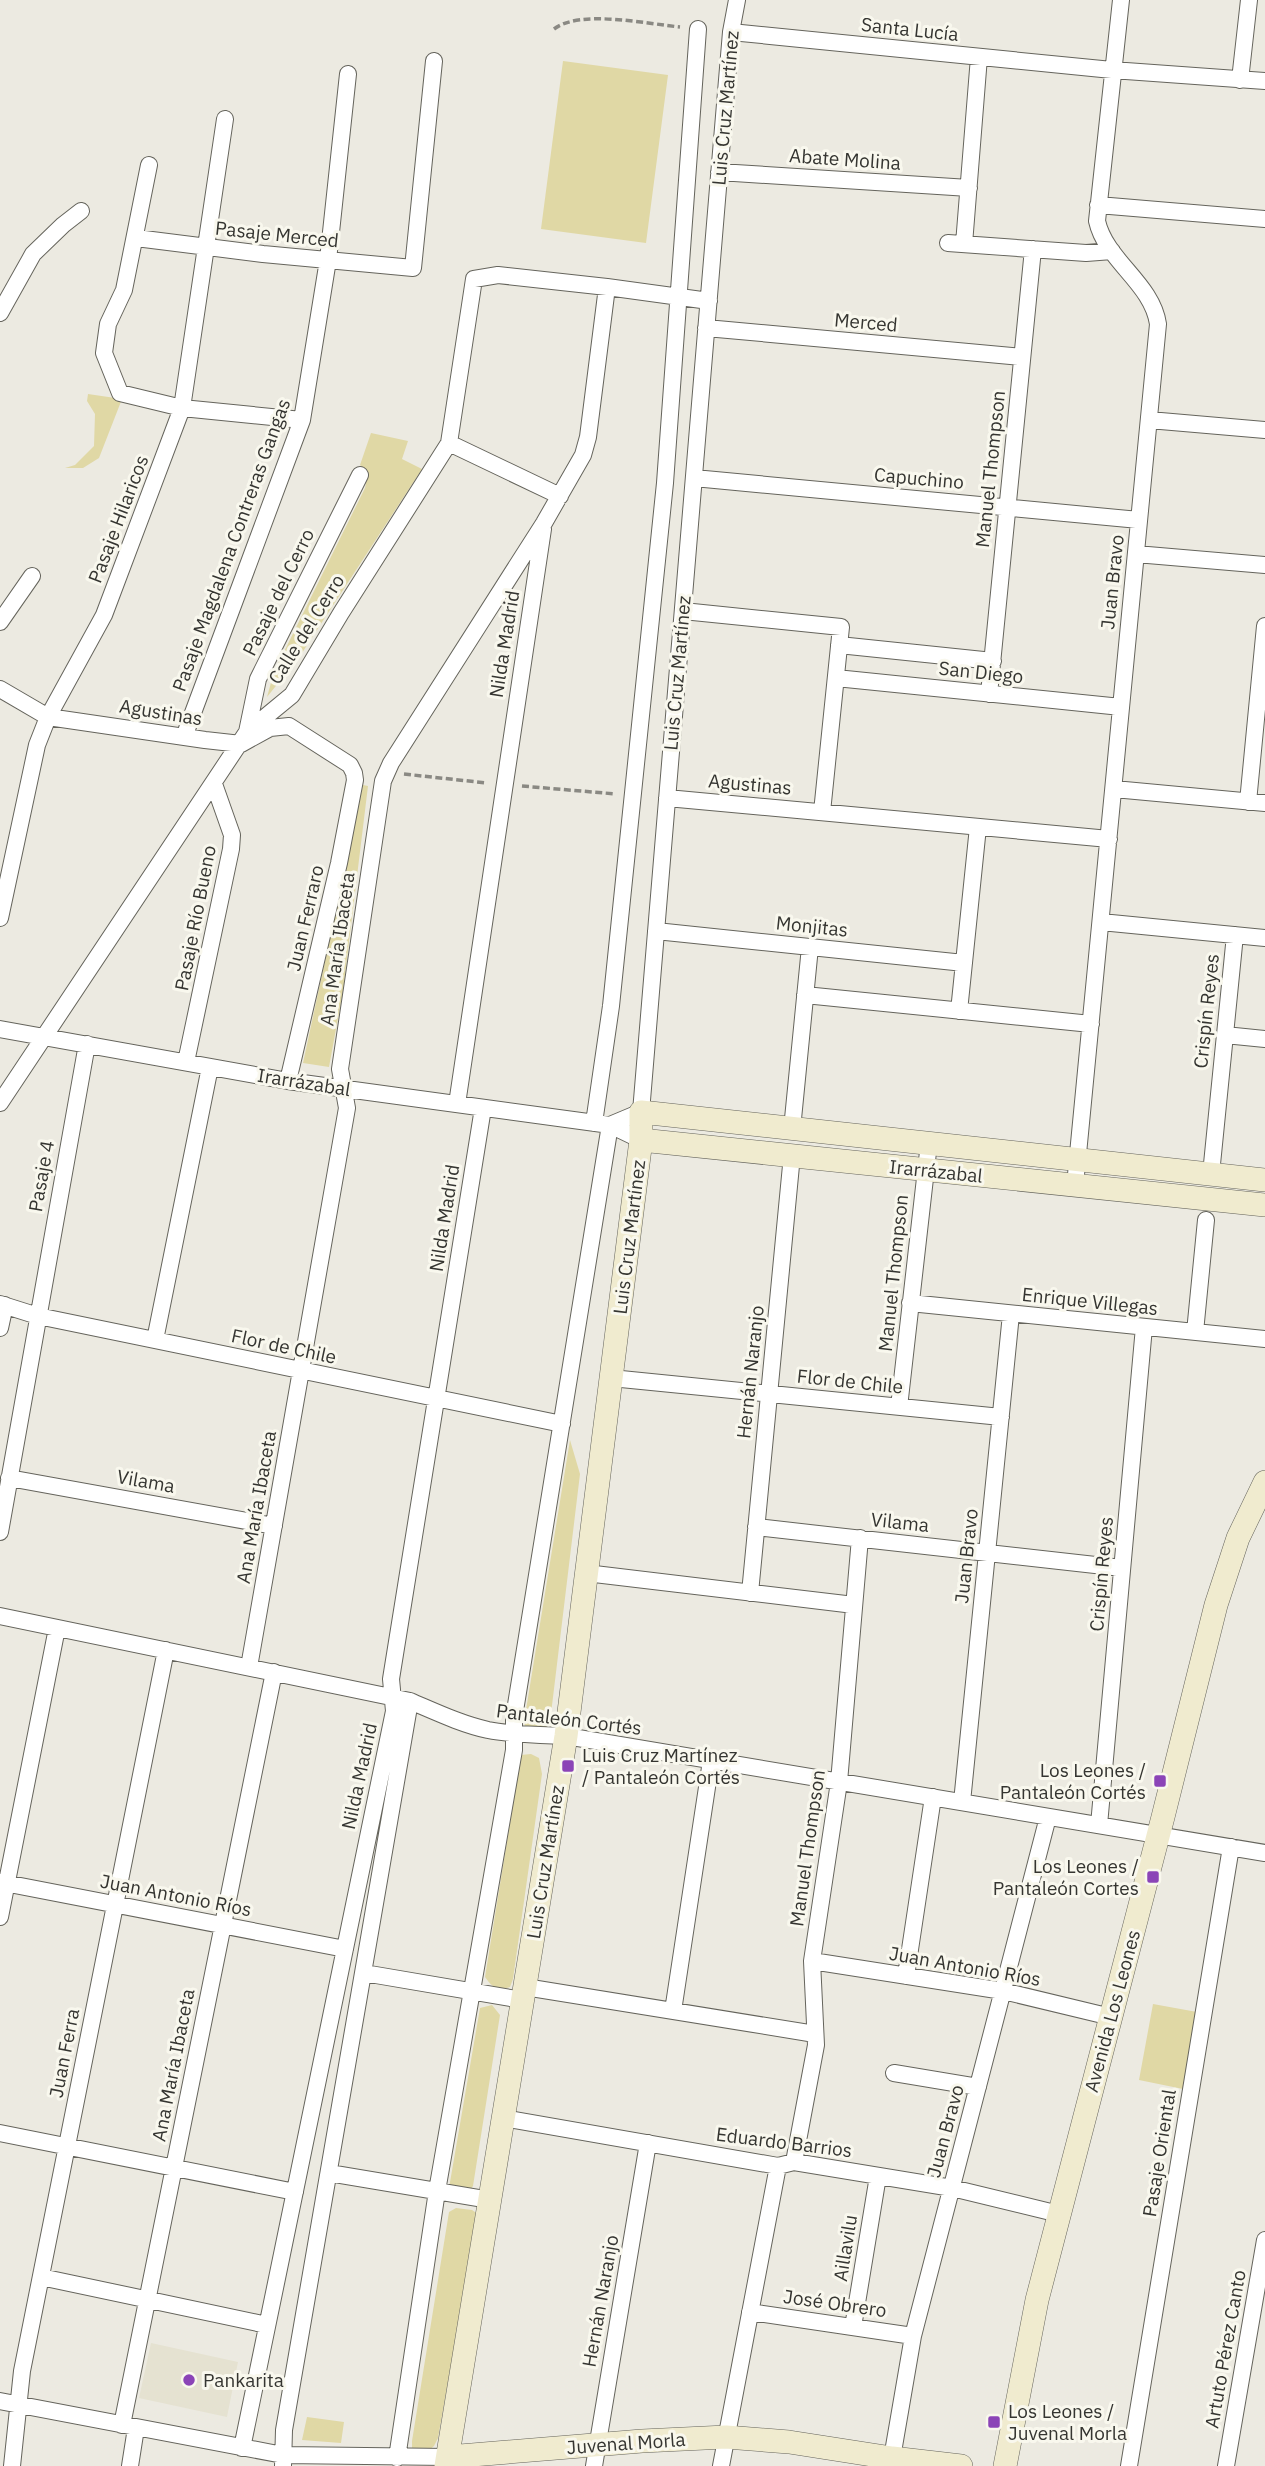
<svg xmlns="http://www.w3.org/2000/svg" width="1265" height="2466" font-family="'IBM Plex Sans',sans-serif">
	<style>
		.built { fill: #e5e2d1 }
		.green { fill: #e0d8a5 }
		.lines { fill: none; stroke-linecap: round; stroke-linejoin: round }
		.street-casing { stroke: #65645c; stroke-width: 18 }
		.secondary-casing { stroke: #65645c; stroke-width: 24 }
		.path { stroke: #8a8983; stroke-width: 3.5; stroke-dasharray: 7 3.5; stroke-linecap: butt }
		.street { stroke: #fff; stroke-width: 16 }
		.secondary { stroke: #f0ebcf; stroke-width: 23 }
		.poi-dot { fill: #8b44b7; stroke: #f9f8ee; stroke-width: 2.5 }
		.labels { text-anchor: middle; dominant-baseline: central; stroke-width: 6; stroke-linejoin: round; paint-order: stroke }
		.street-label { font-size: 19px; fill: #353531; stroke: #f9f8ee }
		.poi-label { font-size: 19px; fill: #353531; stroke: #f9f8ee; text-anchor: start }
	</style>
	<rect width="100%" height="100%" fill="#eceae1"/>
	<path class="built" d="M151,2343L238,2362L227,2417L139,2398Z"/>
	<path class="green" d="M563,61L668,75L646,243L541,229Z
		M88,394L122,399L99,458L83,468H65L75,465L94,446L95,414L87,401Z
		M371,433L408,441L402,459L422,469L300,656L267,697L274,672L365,488L368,473L360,465Z
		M363,785L368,786L343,991L329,1067L303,1063Z
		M570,1440L580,1474L550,1722L545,1729L527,1732L524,1722Z
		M531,1754L539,1758L542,1774L513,1979L510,1987C497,1991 492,1987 485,1977L521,1755Z
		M1153,2004L1197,2012L1183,2089L1139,2080Z
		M492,2005L500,2015L473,2186L469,2192L449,2188L480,2008Z
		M456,2208L472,2210L478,2214L438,2438L434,2446L426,2453L412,2451V2441L449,2212Z
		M307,2417L344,2422L341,2443L302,2440Z"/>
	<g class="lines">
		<defs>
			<path id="street" d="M731,32L1112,70L1265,81
				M1240,80L1249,0
				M149,165L124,290L108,324L104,353L120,393L182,408L302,420
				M719,172L969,188
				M1098,205L1265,219
				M136,238L263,254L413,268L434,61
				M948,243L1086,253L1112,251
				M964,244L979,57
				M0,313L33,254L63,225L81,211
				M706,328L1022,357
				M1149,420L1265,430
				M449,443L560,496
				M694,478L1139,520
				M1136,554L1265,565
				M683,611L841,627L822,812
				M0,622L32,576
				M839,645L993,661
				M836,678L1121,707
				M0,689L48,717L205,740L241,744L270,728L289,726L350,765L354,773L355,780L339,863L288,1081
				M989,694L1033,249
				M247,732L258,679L360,475
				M184,737L302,420L328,260L348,74
				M1114,789L1265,803
				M667,798L1109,839
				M1248,802L1265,626
				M0,918L37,745L48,717L104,615L182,408L225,119
				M1101,922L1265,938
				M656,931L964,963
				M805,995L1091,1024
				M959,1011L978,827
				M0,1029L288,1081L610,1125L641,1140
				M1225,1035L1265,1039
				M186,1062L231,849L232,835L214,784
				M0,1103L247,732L292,695L341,613L449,443L474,279L498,275L607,287L709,301
				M457,1104L543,529
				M594,1123L611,1006L665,483L698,29
				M610,1125L641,1112L731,32L737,0
				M792,1129L810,947
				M1211,1174L1235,935
				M1075,1185L1158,324C1152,283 1106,261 1097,221L1121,0
				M910,1303L1265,1339
				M0,1304L38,1316L562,1424
				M0,1328L5,1305
				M1195,1332L1206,1220
				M155,1340L210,1067
				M611,1378L1001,1417
				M899,1407L929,1143
				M9,1478L274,1526
				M756,1527L1122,1568
				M0,1532L87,1044
				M586,1573L854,1605
				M750,1593L792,1155
				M0,1616L410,1701C436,1712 461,1724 488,1730C514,1735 540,1735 566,1736L1265,1853
				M249,1667L347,1108L340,1069L383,781L391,763L544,523L583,455L588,437L607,287
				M962,1802L1011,1314
				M1099,1825L1144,1327
				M0,1882L345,1949
				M0,1917L57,1628
				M812,1961L1003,1991L1111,2017
				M364,1973L522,2000
				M906,1976L933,1797
				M525,1987L815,2034
				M673,2011L711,1761
				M894,2073L978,2087
				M503,2118L778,2166L794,2162L952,2188L1059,2214
				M0,2133L295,2192
				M794,2162L816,2045L812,1961L839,1782L860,1538
				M329,2173L490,2200
				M41,2277L267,2325
				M750,2312L913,2336
				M853,2327L878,2176
				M0,2401L283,2455L448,2457
				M122,2425L274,1672
				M242,2448L394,1711L391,1679L483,1108
				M397,2458L437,2191L514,1750V1717L610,1125
				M892,2458L913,2336L1048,1817
				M12,2466L22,2371L166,1650
				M130,2466L136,2428
				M283,2466L284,2430L410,1701
				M594,2466L648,2143
				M721,2466L778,2166
				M1129,2466L1231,1847
				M1226,2466L1265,2240"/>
			<path id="secondary" d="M641,1140L1265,1205
				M448,2457L642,2441L726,2437L789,2442L892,2458L961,2466
				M446,2466L566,1736L641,1140V1112L1265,1180
				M1005,2466L1037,2300L1163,1817L1216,1605L1238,1538L1265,1482"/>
		</defs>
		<use href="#street" class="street-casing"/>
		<use href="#secondary" class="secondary-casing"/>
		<path class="path" d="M554,29C580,9 648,24 680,27
			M404,774L487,783
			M522,786L616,794"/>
		<use href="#street" class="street"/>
		<use href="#secondary" class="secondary"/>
	</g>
	<g class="poi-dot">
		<rect x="561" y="1759" width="14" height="14" rx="3.5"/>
		<rect x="1153" y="1774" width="14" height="14" rx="3.5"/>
		<rect x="1146" y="1870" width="14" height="14" rx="3.5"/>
		<circle cx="189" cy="2380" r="7"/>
		<rect x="987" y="2415" width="14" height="14" rx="3.5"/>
	</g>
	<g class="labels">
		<g class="street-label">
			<text transform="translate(910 29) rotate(6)">Santa Lucía</text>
			<text transform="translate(725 108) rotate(-85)">Luis Cruz Martínez</text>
			<text transform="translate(845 159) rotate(4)">Abate Molina</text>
			<text transform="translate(277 234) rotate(6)">Pasaje Merced</text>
			<text transform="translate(866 322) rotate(5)">Merced</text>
			<text transform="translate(990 469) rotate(-84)">Manuel Thompson</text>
			<text transform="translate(919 478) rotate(5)">Capuchino</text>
			<text transform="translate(118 519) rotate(-69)">Pasaje Hilaricos</text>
			<text transform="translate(231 545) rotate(-70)">Pasaje Magdalena Contreras Gangas</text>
			<text transform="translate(1112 582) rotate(-84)">Juan Bravo</text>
			<text transform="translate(278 592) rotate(-64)">Pasaje del Cerro</text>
			<text transform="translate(306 629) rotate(-58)">Calle del Cerro</text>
			<text transform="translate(504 644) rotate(-81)">Nilda Madrid</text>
			<text transform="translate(981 672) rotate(6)">San Diego</text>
			<text transform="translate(677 673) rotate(-85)">Luis Cruz Martínez</text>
			<text transform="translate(161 712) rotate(9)">Agustinas</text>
			<text transform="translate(750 784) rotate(5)">Agustinas</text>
			<text transform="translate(195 918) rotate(-79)">Pasaje Río Bueno</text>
			<text transform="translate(305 918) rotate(-77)">Juan Ferraro</text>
			<text transform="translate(812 926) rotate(6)">Monjitas</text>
			<text transform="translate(337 949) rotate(-82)">Ana María Ibaceta</text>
			<text transform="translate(1206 1011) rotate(-84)">Crispín Reyes</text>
			<text transform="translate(304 1082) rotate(9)">Irarrázabal</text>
			<text transform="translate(936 1171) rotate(6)">Irarrázabal</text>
			<text transform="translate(41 1176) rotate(-80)">Pasaje 4</text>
			<text transform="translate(444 1218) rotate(-81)">Nilda Madrid</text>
			<text transform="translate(629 1237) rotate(-83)">Luis Cruz Martínez</text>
			<text transform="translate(893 1273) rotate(-84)">Manuel Thompson</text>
			<text transform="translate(1090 1301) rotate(6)">Enrique Villegas</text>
			<text transform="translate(284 1346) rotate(12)">Flor de Chile</text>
			<text transform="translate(750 1372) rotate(-84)">Hernán Naranjo</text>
			<text transform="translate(850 1381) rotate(6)">Flor de Chile</text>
			<text transform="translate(146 1481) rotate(10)">Vilama</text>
			<text transform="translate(256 1507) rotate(-80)">Ana María Ibaceta</text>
			<text transform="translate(900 1522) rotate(6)">Vilama</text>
			<text transform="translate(966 1556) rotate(-84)">Juan Bravo</text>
			<text transform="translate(1101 1574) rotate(-85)">Crispín Reyes</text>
			<text transform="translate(569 1719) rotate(7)">Pantaleón Cortés</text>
			<text transform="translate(359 1776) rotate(-78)">Nilda Madrid</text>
			<text transform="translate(807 1848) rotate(-82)">Manuel Thompson</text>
			<text transform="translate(545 1862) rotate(-81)">Luis Cruz Martínez</text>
			<text transform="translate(176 1895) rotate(11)">Juan Antonio Ríos</text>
			<text transform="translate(965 1966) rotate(10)">Juan Antonio Ríos</text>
			<text transform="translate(1112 2011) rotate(-75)">Avenida Los Leones</text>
			<text transform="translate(64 2053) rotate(-79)">Juan Ferra</text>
			<text transform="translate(173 2065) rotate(-79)">Ana María Ibaceta</text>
			<text transform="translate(945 2131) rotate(-75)">Juan Bravo</text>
			<text transform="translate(784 2142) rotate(7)">Eduardo Barrios</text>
			<text transform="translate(1159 2153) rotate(-81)">Pasaje Oriental</text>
			<text transform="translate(845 2248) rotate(-81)">Aillavilu</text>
			<text transform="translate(600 2301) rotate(-80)">Hernán Naranjo</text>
			<text transform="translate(835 2303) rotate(8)">José Obrero</text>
			<text transform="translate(1225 2349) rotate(-80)">Artuto Pérez Canto</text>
			<text transform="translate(626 2443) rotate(-4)">Juvenal Morla</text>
		</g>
		<g class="poi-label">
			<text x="582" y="1755">Luis Cruz Martínez<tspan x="582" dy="22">/ Pantaleón Cortés</tspan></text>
			<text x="1146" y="1770" text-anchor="end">Los Leones /<tspan x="1146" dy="22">Pantaleón Cortés</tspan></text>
			<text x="1139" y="1866" text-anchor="end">Los Leones /<tspan x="1139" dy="22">Pantaleón Cortes</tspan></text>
			<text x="203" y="2380">Pankarita</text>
			<text x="1008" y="2411">Los Leones /<tspan x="1008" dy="22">Juvenal Morla</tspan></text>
		</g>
	</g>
</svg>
